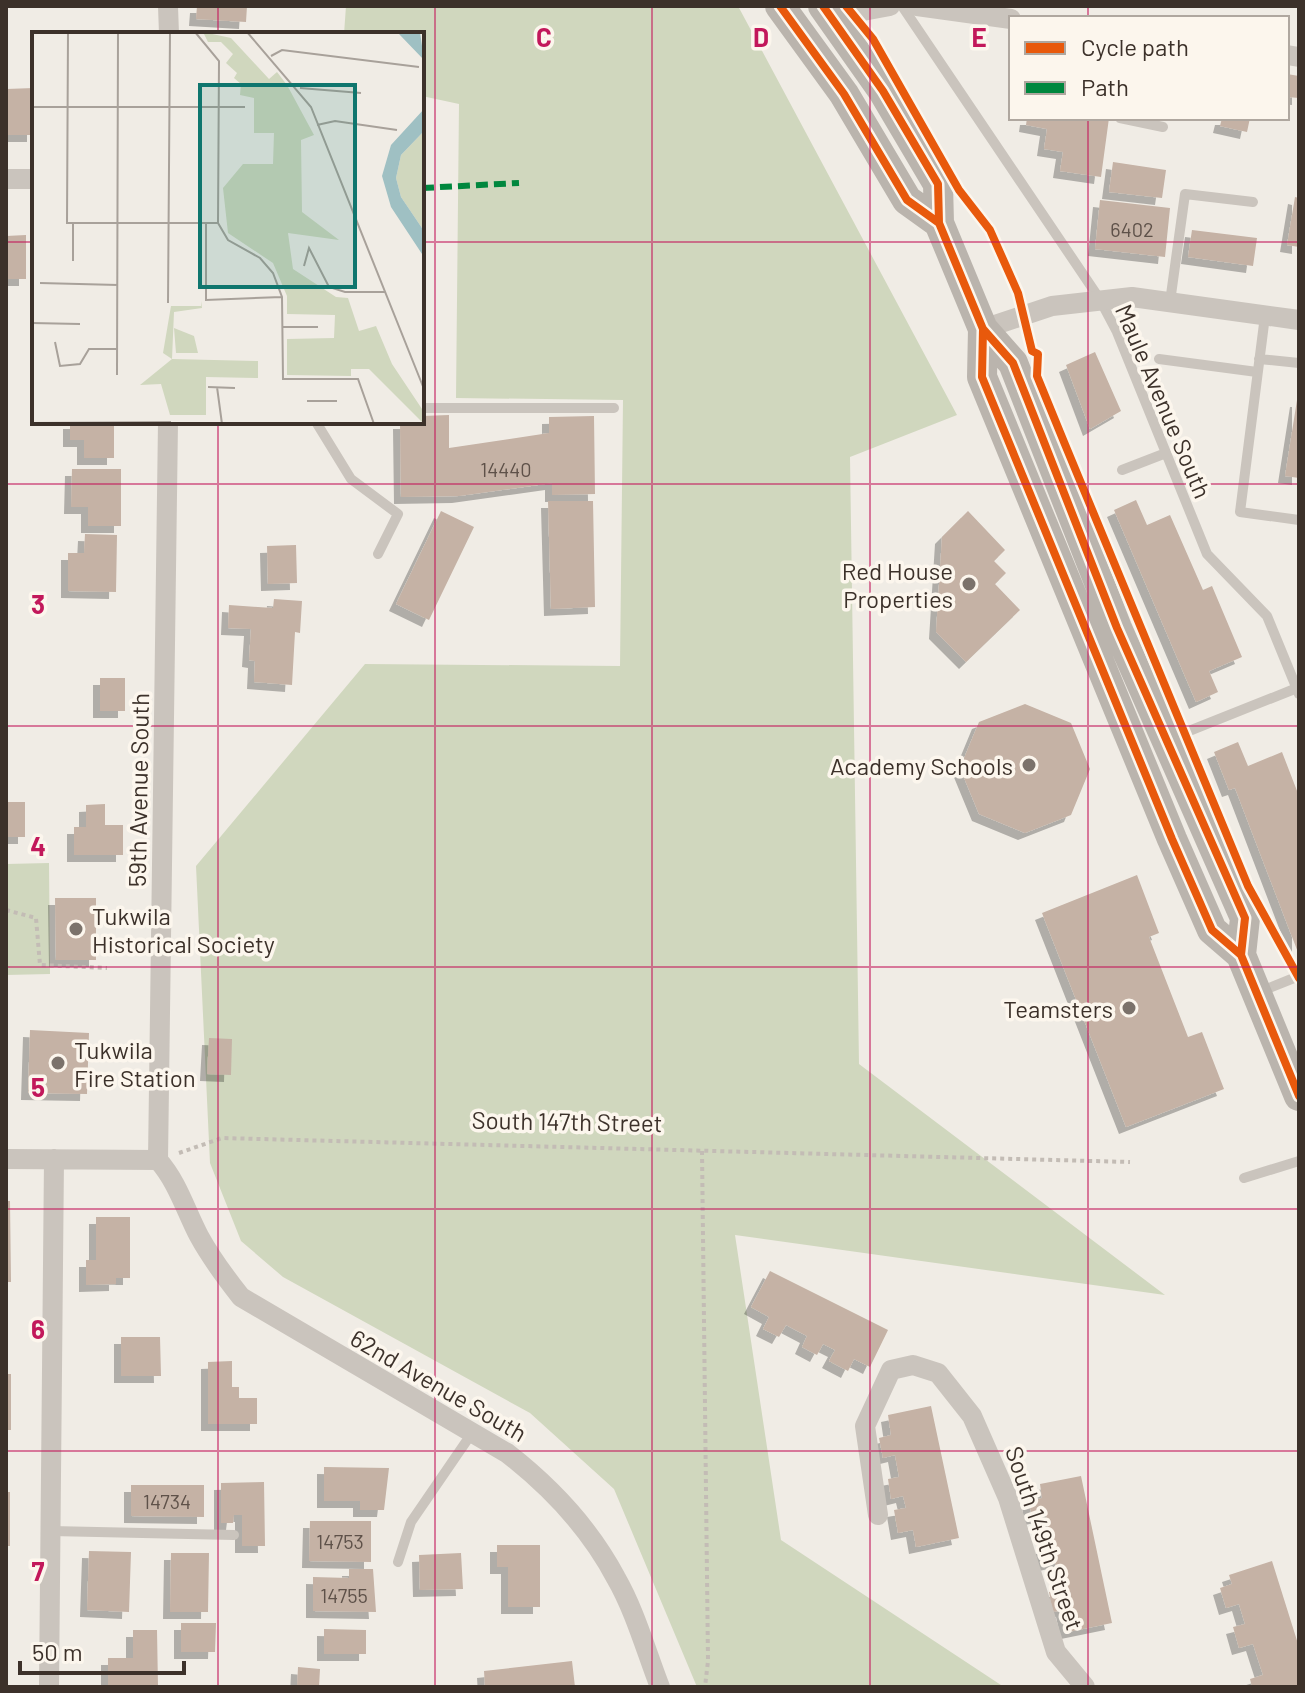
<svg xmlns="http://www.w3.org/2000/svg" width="1305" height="1693" font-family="Barlow,sans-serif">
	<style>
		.green { fill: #d0d7be }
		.building { fill: #c5b2a5; filter: url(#shadow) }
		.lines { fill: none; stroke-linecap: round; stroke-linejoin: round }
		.path { stroke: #c3bcb5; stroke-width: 4; stroke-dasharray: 4 4; stroke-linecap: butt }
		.service { stroke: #cac4bd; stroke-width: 10 }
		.minor { stroke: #cac4bd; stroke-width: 20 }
		.secondary { stroke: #bab4ad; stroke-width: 30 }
		.quiet { stroke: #00873e; stroke-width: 6; stroke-dasharray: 12 6; stroke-linecap: butt }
		.cycleway-casing { stroke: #fcf6ed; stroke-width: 13 }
		.cycleway { stroke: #e8590c; stroke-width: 8 }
		.grid { fill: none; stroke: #c2185b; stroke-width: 2; stroke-opacity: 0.55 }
		.poi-dot { fill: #7b726b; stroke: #fcf6ed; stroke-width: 3 }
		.labels { text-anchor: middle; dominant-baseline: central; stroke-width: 7; stroke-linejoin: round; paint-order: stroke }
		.number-label { font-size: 20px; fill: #5e5149 }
		.street-label { font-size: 24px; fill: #3c312a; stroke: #fcf6ed }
		.poi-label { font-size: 24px; fill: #3c312a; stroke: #fcf6ed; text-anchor: end }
		.inset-road { fill: none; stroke: #a8a19a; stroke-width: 2 }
		.view { fill: #0f766e; fill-opacity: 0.15; stroke: #0f766e; stroke-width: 4 }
		.inset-edge { fill: none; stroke: #3c312a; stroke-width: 4 }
		.grid-label { font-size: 26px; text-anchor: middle; font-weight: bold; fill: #c2185b; stroke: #fcf6ed; stroke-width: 7; stroke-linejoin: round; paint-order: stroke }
	</style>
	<defs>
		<filter id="shadow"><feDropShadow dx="-7" dy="7" stdDeviation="0" flood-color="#0004"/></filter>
	</defs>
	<rect width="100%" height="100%" fill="#f0ece5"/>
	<path class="green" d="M346,6H738L957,415L850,457L859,1064L1165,1295L735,1235L781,1540L1004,1687H697L614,1489L530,1413L283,1277L241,1241L210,1163L196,866L365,664L620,666L623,400L456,398L459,104L422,96V34H344Z
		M49,863L50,974L6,975V864Z"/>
	<path class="building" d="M197,6H247L246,22L196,19Z
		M1287,74L1299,76V98L1287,97Z
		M34,88V135H6V89Z
		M1027,118H1109L1101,177L1060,171L1063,152L1044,149L1047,129L1026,125Z
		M1222,118H1250L1247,132L1220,126Z
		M1113,162L1166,170L1162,198L1109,192Z
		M1295,197L1299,198V247L1287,245Z
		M1100,200L1170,208L1165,257L1095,249Z
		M1192,230L1257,238L1253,266L1188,257Z
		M26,235V279H6V236Z
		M1095,352L1121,411L1090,429L1066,365Z
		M1297,400H1299V478L1285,476Z
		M449,415V448L549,433V417L594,416L595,494L552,495V483L459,496L401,497L400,422H422V416Z
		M70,422H114V458H84V440H70Z
		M72,469H121V526H88V507H71Z
		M1136,500L1147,525L1170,515L1203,590L1212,586L1242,657L1209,671L1218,692L1196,702L1114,510Z
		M548,501H593L595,607L551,609Z
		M441,511L474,527L429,620L396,604Z
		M968,511L1005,550L994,561L1006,573L995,584L1020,610L966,662L936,632L942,537Z
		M85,534L117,535L116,592L68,591V553H84Z
		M296,545L297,583L268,584L267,546Z
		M274,599L302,601L300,633L295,632L292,685L254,682L255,661L249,660L251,629L228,628L229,605L273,608Z
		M100,678H125V711H100Z
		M1025,704L1071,723L1090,769L1071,815L1025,833L979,814L960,768L979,722Z
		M1238,742L1248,766L1282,752L1299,796V955L1235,788L1229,790L1214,752Z
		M6,802H25V837H6Z
		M105,804V825H123V855H74V827H86V805Z
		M1137,875L1159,933L1149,937L1188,1037L1202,1032L1224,1089L1126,1127L1042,913Z
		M55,898H96V960H56Z
		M30,1030L89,1033L87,1094L28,1093Z
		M209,1038L232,1039L231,1075L207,1074Z
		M6,1201H10L11,1282H6Z
		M96,1217H130V1278H116V1284L86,1285V1260H96Z
		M770,1271L888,1330L870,1367L854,1359L848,1371L829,1361L835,1350L823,1344L817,1355L802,1347L807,1336L786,1325L779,1337L763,1329L769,1317L751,1307Z
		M121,1337H160L161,1376H121Z
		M232,1361V1387H239V1398H257V1424H208V1362Z
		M6,1374H11V1430H6Z
		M931,1406L959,1538L916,1547L913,1530L898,1533L894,1510L906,1508L903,1496L891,1499L888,1479L899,1477L895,1455L883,1458L879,1438L891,1435L888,1415Z
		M324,1467L389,1468L384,1510H360V1501H324Z
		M1081,1476L1112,1623L1068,1632L1063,1610L1053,1612L1049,1592L1060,1589L1055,1562L1042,1565L1039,1548L1051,1545L1046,1515L1032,1518L1029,1501L1042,1498L1040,1484Z
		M264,1482L265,1546H242V1515H234L233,1523H221V1483Z
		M131,1485H204V1517L131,1516Z
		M6,1492H10V1546H6Z
		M310,1521H371V1562L309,1561Z
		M497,1545H540V1607H508V1567H497Z
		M89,1551L131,1552L129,1612L87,1610Z
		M171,1553H209L208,1612H170Z
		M461,1553L463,1589L420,1590L419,1555Z
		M1272,1561L1299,1647V1687H1252L1250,1679L1263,1675L1253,1644L1239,1648L1233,1627L1245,1624L1239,1604L1226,1608L1220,1588L1232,1584L1229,1575Z
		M349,1569H373L376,1612L313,1611V1577L349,1578Z
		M181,1623H216L215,1652H181Z
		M324,1629L366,1630V1654H324Z
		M133,1630H157L158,1687H108V1658H133Z
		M572,1661L575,1687H485L484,1671Z
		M298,1667L320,1669L319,1687H297Z"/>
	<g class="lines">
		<path class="path" d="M6,910L36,918L40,965L107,968
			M702,1151L708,1661L705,1687
			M179,1153L222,1138L1130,1162"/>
		<path class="service" d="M902,6L1099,298L1117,332L1207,554L1267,616L1299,694
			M1120,118L1163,127
			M1170,302L1185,194L1253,202
			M1265,316L1240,512L1299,520
			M1159,359L1257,372
			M1259,359L1299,363
			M422,408H614
			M316,422L351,479L398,514L378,554
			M1122,470L1166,453
			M1169,739L1297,688
			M1259,992L1299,976
			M1244,1178L1299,1161
			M51,1531L234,1535
			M398,1562L411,1522L472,1433"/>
		<path class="minor" d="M168,6L169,34
			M917,6L1011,19
			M838,25L863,11L890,6
			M1287,55L1299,57
			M6,179H34
			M983,329L1052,306L1132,297L1299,320
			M6,1159L158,1160
			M158,1160C178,1183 185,1209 199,1236C211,1258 226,1278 241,1297L507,1453C552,1488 589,1527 616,1578C635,1611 646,1651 660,1687
			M158,1160L168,422
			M878,1515L865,1426L891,1370L913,1365L938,1373L972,1416L1008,1498L1056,1652L1085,1687
			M49,1687L54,1159"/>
		<path class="secondary" d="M780,6L844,94L907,200L939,223
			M823,6L883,91L938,184L939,223L983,329L1013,363L1117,628L1245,918L1241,955
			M983,329L982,377L1172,839L1212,930L1241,955L1299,1096"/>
		<path class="quiet" d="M422,188L519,183"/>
		<defs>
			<path id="cycleway" d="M780,6L844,94L907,200L939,223
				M823,6L883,91L938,184L939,223L983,329L1013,363L1117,628L1245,918L1241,955
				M846,6L873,39L959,190L990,230L1018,293L1032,351L1038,354L1037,376L1064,442L1248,886L1299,978
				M983,329L982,377L1172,839L1212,930L1241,955L1299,1096"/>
		</defs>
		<use href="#cycleway" class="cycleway-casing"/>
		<use href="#cycleway" class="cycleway"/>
	</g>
	<path class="grid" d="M218,6V34M435,6V1687M652,6V1687M870,6V1687M1088,6V18M1088,118V1687M6,242H34M422,242H1299M218,422V1687M6,484H1299M6,726H1299M6,967H1299M6,1209H1299M6,1451H1299"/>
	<g class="poi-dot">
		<circle cx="969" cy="584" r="8"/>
		<circle cx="1029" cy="765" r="8"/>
		<circle cx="76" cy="929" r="8"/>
		<circle cx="1129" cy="1008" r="8"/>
		<circle cx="58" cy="1063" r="8"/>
	</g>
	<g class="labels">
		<g class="number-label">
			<text x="1132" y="229">6402</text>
			<text x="506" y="469">14440</text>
			<text x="167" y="1501">14734</text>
			<text x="340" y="1541">14753</text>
			<text x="344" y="1595">14755</text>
		</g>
		<g class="street-label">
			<text transform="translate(1164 401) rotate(67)">Maule Avenue South</text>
			<text transform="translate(138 790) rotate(-89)">59th Avenue South</text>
			<text transform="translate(567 1121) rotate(1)">South 147th Street</text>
			<text transform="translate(439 1385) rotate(30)">62nd Avenue South</text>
			<text transform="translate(1045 1538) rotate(71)">South 149th Street</text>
		</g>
		<g class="poi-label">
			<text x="953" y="570">Red House<tspan x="953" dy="28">Properties</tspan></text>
			<text x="1013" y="765">Academy Schools</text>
			<text x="92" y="915" text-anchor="start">Tukwila<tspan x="92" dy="28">Historical Society</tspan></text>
			<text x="1113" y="1008">Teamsters</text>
			<text x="74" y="1049" text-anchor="start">Tukwila<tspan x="74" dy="28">Fire Station</tspan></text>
		</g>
	</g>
	<g transform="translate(32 32)">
		<rect width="392" height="392" fill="#f0ece5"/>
		<path d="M171,0L199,6L237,47L245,40L255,53L282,103L269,108L270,180L307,208L256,201L261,237L304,265L316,266L327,299L344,294L360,332L392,380V392L337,337H319V344L255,343V307L302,306L303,283L255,282V264L241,231L196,201L191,156L211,132H241L242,101H222V66L208,63L209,52L202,46L205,41L194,31L201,22L189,10H176ZM392,99V199L369,165L364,146L369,123ZM169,269L170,276L142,280L140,327L226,329V346L174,345V383H138L129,352L108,353L140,327L131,321L139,274H169ZM142,296L162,304L166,321H144Z" fill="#d0d7be"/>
		<path d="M366,0H388L392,28L367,2ZM392,77V99L369,123L364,146L369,165L392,199V225L359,175L350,144L359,113Z" fill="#9fc0c3"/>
		<path class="inset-road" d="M36,0L35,191H186M163,0L187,29L186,191L196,208L228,226L241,241L250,265L251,347H326L342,392M215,0L279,75L392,357M239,24L250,18L387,35M268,56L329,61M0,75H213M285,93L303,89L365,98M41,191V229M174,191V268L250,265M272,234L277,216L297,255L313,260H353M8,251L86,253M136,271L138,0M0,291L48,292M251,295H286M23,310L28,334L48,332L57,317H85M85,343L86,0M176,355L203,356M185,355L190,392M275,369H305M0,391L139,390"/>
		<path class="view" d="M168,53H323V255H168Z"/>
		<rect width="392" height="392" class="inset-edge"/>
	</g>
	<g class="grid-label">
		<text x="544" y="47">C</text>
		<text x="761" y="47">D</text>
		<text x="979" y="47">E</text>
		<text x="38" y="614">3</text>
		<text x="38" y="856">4</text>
		<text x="38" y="1097">5</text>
		<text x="38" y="1339">6</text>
		<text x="38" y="1581">7</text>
	</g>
	<rect width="1305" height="1693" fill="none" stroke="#3c312a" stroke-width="16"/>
	<rect x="1009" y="16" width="280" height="104" fill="#fcf6ed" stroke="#afa79f" stroke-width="2"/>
	<rect x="1025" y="42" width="40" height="12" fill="#e8590c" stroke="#afa79f" stroke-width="2"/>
	<text x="1081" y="56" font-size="24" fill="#3c312a">Cycle path</text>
	<rect x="1025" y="82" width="40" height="12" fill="#00873e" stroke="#afa79f" stroke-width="2"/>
	<text x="1081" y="96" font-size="24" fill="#3c312a">Path</text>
	<path d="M20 1661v12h164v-12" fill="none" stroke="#3c312a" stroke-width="4"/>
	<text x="32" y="1661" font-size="24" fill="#3c312a" stroke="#fcf6ed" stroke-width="6" paint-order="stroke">50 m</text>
</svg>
